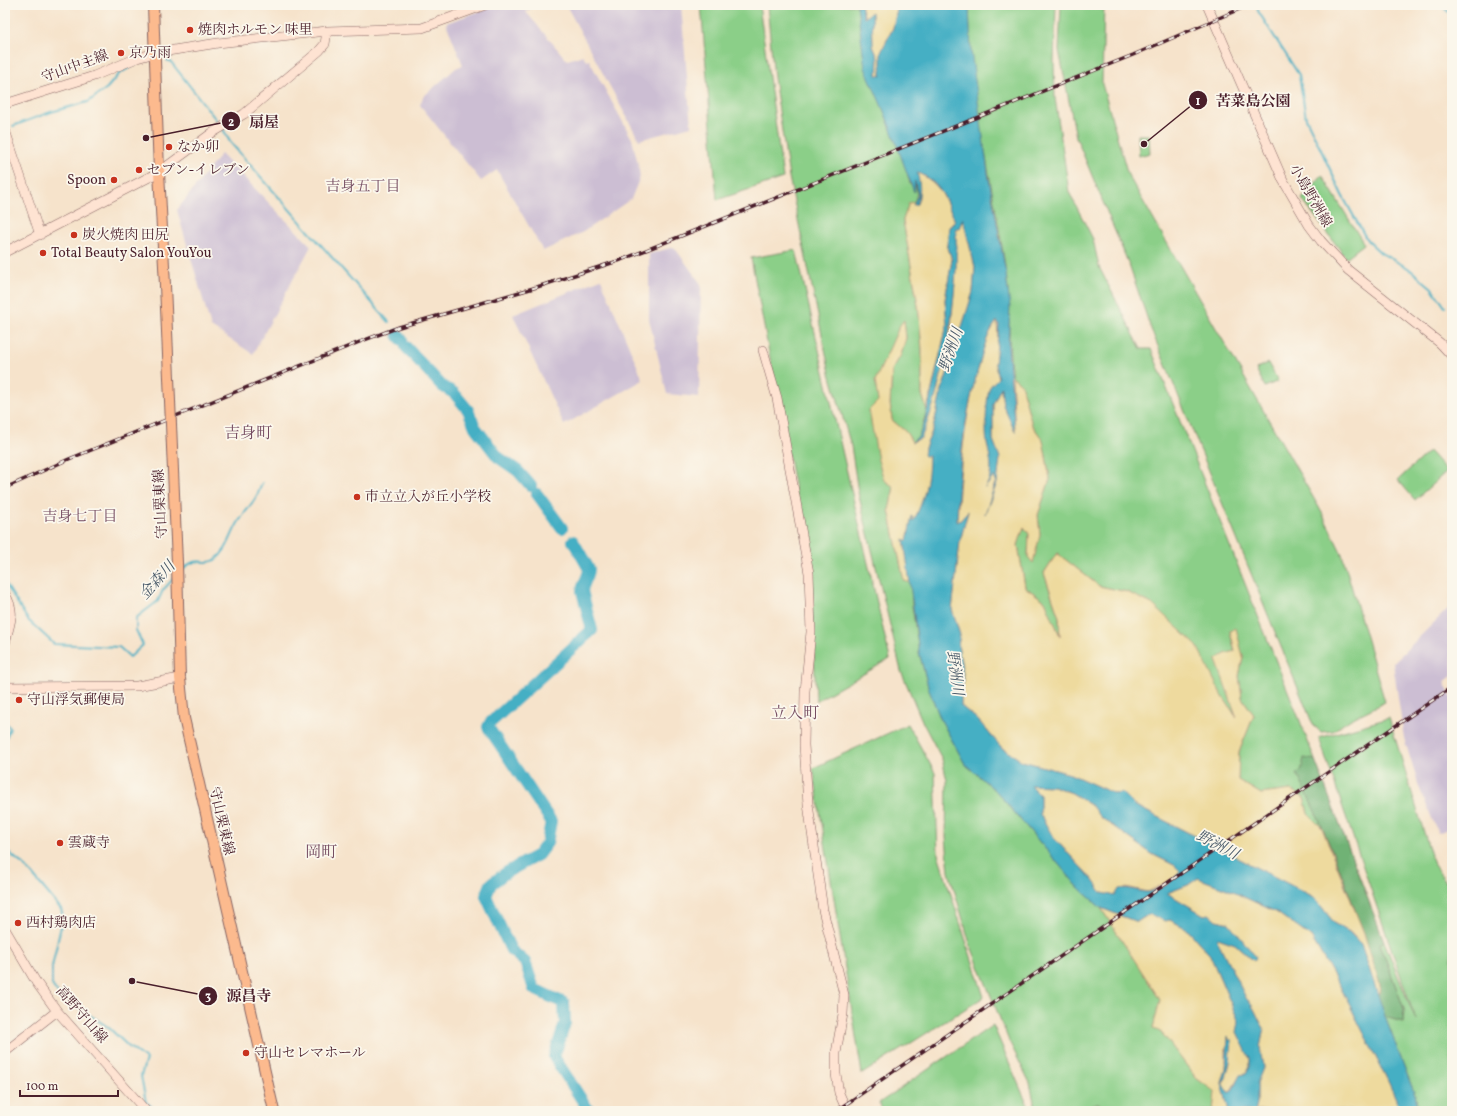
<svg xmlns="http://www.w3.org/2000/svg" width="1457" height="1116" font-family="Vollkorn,'Noto Serif JP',serif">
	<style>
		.industrial { fill: #ccbed3 }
		.green { fill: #8bcf88; stroke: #6a775a }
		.forest { fill: #70b274; stroke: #5d6850 }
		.sand { fill: #eeda9e; stroke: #9c7c64 }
		.water { fill: #45afc4; stroke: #486778; fill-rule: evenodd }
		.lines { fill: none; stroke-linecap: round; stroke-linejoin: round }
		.stream { stroke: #45afc4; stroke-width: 2 }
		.river { stroke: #45afc4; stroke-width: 12 }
		.secondary-casing { stroke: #866463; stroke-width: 10 }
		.primary-casing { stroke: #866463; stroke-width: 12 }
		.secondary { stroke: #fee3d2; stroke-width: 9 }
		.primary { stroke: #fcba8e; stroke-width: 10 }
		.rail-casing { stroke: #4a1f2b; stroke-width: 3.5 }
		.rail { stroke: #fbf7ec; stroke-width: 2; stroke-dasharray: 6; stroke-linecap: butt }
		.primary-bridge-casing { stroke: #866463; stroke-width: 12; stroke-linecap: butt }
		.primary-bridge { stroke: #fcba8e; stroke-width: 10 }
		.poi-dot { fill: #c8321e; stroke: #fbf7ec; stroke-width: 1.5 }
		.labels { text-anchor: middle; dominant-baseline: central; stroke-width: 3.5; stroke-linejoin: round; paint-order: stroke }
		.poi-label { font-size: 14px; fill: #4a1f2b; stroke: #fbf7ec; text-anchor: start }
		.street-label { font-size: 14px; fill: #4a1f2b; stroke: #fbf7ec }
		.neighbourhood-label { font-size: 15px; fill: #764d62; stroke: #fbf7ec }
		.water-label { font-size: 15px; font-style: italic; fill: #485968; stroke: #fbf7ec }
		.quarter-label { font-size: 16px; fill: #764d62; stroke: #fbf7ec }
		.leader { fill: none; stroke: #4a1f2b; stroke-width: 1.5 }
		.callout-dot { fill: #4a1f2b; stroke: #fbf7ec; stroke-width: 1.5 }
		.mark-label { font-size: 12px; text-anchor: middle; font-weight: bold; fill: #fff }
		.callout-label { font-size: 15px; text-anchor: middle; font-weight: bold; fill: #4a1f2b; stroke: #fbf7ec; stroke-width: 3.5; stroke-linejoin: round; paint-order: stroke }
	</style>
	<rect width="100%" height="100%" fill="#fbf7ec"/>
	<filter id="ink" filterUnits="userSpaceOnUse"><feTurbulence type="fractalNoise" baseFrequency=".025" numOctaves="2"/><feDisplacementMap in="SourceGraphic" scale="8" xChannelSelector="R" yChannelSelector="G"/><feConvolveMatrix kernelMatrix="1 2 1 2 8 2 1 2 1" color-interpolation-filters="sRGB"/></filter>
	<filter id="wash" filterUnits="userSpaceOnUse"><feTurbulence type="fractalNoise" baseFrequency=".012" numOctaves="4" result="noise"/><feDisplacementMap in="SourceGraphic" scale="16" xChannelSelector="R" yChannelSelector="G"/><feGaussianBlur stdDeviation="0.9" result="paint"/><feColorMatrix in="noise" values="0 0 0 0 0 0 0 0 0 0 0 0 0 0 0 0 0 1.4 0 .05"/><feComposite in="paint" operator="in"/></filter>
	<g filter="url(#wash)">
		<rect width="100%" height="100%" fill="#f6e3cb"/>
		<path class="industrial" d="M498,5H528L530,9L526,12L565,58L568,60L583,55L586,61L589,60L632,139L638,164L640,177L631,199L583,232L543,251L497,170L481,181L420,105L423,97L456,68L463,65L446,23Z
			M566,5H681L691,126L639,140Z
			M221,154L311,246L253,354L211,327L177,210Z
			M674,247L701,284L699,397L667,394L649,319V254Z
			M601,279L643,380L564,425L513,315Z
			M1452,605V676L1444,682L1452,699V827L1438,833L1419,787L1404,738L1393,663Z"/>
		<path class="green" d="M701,5H759L783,178L717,200Z
			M767,5H857L862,39L886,116L905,164L910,184L913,183L914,181C917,189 918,194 914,202L909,204L903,220L918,305L922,349V394L927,410L919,436L912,442L906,432L892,420L890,404L892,370L901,355L906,338L904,321L876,381L894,487L889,510L904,581L911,583L912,606L919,652L929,690L941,720L965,764L996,791L1079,888L1101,908L1161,1000L1153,1028L1162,1033L1196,1078L1216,1092L1213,1111H1100V1104H1093L1089,1111H1036L1030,1083L1009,1041L970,944L949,872L946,837L947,781L942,759L923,723L901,671L858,492L851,446L830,373L789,177L774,78Z
			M969,5H1056L1054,62L1055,98L1069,192L1093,239L1099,267L1141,349H1151L1300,721L1315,760L1304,759L1322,828L1308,814L1304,798L1291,790L1261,794L1238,780L1239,752L1254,715L1242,698L1239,676L1243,656L1230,631L1235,652L1225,654L1230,699L1238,720L1221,694L1127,592L1099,586L1057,553L1044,573L1059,617L1060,638L1045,601L1025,587L1018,545L1023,527L1029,534L1028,557L1040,535L1038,515L1050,479L1043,440L1032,425L1021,384L1012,376C1007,342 1011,307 1006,273C994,184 968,95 969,5Z
			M1061,5H1104L1102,84L1128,175L1321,511L1342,554L1385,702L1351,719L1333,731L1321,732L1313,725L1151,329L1129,265L1076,137L1059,50Z
			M1138,135H1149L1150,153L1139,156Z
			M1322,175L1364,244L1346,258L1302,199Z
			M796,250L890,659L816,701L811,574L751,258Z
			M1268,363L1278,381L1265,387L1256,369Z
			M1429,451L1447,471L1415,500L1398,480Z
			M1389,718L1434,865L1452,891V1111H1419L1415,1095L1387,1022L1385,1017L1403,1022L1404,1009L1380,944L1384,941L1416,1021L1319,738Z
			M908,724L935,773L938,854L984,997L862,1074L813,768Z
			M993,1025L1030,1111H881L879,1103Z"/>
		<path class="forest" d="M1304,758L1315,760L1384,941L1380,944L1404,1009L1403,1022L1385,1017L1377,993H1379L1380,985C1358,913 1331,841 1297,774L1301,771Z"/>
		<path class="sand" d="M861,5H898L893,28L881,52V76L877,75L878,58L873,46L872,12L865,18Z
			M916,172C942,184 943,196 955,221L947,244L952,260L945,300L947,325L927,410L922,394V349L918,305L903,220L909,203L914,202V205L919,199Z
			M963,219L975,267L973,292L941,393L933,429L925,448C937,471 923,501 913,523L912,517L907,542L904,539L911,583L904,581L889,510L894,487L884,480L878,460L869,410L878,401L875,381L900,325L904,320L906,338L901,355L892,370L890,404L892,420L906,432L912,442L921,438L951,327L955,281L956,227L959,228Z
			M997,321L998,338L995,364L998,378L990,387L988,400L987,442L992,461L989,482L994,475L996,481L992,491L997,483L1000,458L993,440V404L1001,387L1003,405L1015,430L1012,376L1021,384L1032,425L1043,440L1050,479L1038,515L1040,535L1033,563L1028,557L1029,534L1024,527L1018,545L1025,587L1045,601L1060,636L1059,617L1044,573L1057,553L1099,586L1127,592L1152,604L1197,646L1221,694L1237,718L1216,660L1225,654L1235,651L1230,631L1236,628L1243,657L1239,676L1242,698L1254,715L1239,752L1238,780L1261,794L1291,790L1304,798L1308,814L1322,828L1364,933L1380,985L1379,993H1377L1361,944L1350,932L1335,924L1314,897L1134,805L1122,793L1115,794L1070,774L1022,761L1002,748L977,719L961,706V693L964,680L958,645L960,635L952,610L960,541L968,512L961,520L957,522C960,469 964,417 979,365C983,349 987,334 997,321Z
			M1030,785L1053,786L1072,793L1092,806L1099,816L1152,854L1174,865L1180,871L1177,877L1148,892L1126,887L1115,896L1102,893L1092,879L1053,837L1040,814V795Z
			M1198,878L1227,889L1276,912L1311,937L1340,986L1387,1079L1397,1101L1399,1111H1255L1257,1103V1082L1263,1068L1260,1047L1264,1028C1257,1018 1255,1007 1246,998L1217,940L1218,938L1235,944L1254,961L1229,923L1216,920L1209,914L1204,915L1167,893L1188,885Z
			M1101,908L1137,922L1149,914L1165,921L1170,920L1186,928L1210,955L1239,1022L1241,1041L1245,1046L1250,1059V1067L1246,1074L1240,1076L1229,1093C1217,1081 1230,1073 1230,1060C1230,1056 1227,1051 1226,1048V1069L1222,1083L1229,1111H1213L1215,1092L1196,1078L1162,1033L1153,1028L1160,1000Z"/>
		<path class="water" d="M857,5H861L864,18L872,12L873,46L878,58L877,75L881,76V52L893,28L898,5H969L971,51L988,173L1006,274L1010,307L1008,346L1015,432L1003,405L1001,387L993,404V440L1000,458L997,483L985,514L996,481L994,476L985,488C995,472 990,460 987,443C985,433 986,396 990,387C992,384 996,380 998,378L995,364L999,325L997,321C987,334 983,350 979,366C964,417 958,469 957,522L961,520L968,511L960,541L952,610L960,635L958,645L964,680L961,693V706L977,719L1002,748L1022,761L1070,774L1115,794L1122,793L1134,805L1314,897L1335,924L1349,932L1361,944L1387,1022L1415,1095L1419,1111H1399L1397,1101L1387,1079L1340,986L1311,937L1276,912L1227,889L1198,878L1188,885L1167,893L1204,915L1209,914L1216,920L1229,923L1256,957L1254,961L1235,944L1218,938L1217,940L1246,998C1255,1007 1257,1018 1264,1028L1260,1047L1263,1068L1257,1083V1103L1255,1111H1229L1222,1083L1226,1069L1228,1036L1229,1040H1232L1230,1061L1226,1078L1223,1083L1229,1093L1233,1089L1240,1075L1246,1074L1250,1067V1059L1237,1032L1239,1022L1210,955L1186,928L1170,920L1165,921L1149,914L1137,922L1101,908L1079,888L996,791L965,764L941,720L929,690L919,652L904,539L907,541L912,516L913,522C924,501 929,480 929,456H924L925,448L933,429L941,393L973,292L975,267L963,219L959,228H956C956,246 957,265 955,283C951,333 941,392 921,438L912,442L919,436L925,420L947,325L945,300L952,260L947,244L949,227L955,221C944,197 942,184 917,172C920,184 921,191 917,204L913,205L918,195L915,181L914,192L886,116L865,68ZM1030,785L1053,786L1072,793L1092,806L1099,816L1152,854L1174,865L1180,871C1175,880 1157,893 1146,892C1136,891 1129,887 1119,889L1115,896L1102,893L1092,879L1053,837L1040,814V795Z"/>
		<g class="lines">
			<path class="stream" d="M1257,5L1258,11L1299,75L1306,118L1342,195L1367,240L1381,253L1408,268L1432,288L1445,307
				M1445,9L1452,15
				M167,60L171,62L221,126
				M13,126L51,112L88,102L107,88L119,74L136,64
				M223,129L230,142L389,322
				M181,571C199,553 203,567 215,560C228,551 230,536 238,523C247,507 256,503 262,483
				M5,583L28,620L54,644L119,647L130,657L143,645L136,630V618L158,601L163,590L174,578
				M5,721L10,728L5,740
				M5,847L9,853L26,867L61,909L63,917L52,967V985L59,995L108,1027L129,1047L146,1059L141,1076L146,1102L157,1111"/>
			<path class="river" d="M398,335L402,340
				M406,347L442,386L454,393L468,410L475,427L498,457L518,471L531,486
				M537,494L562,528
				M573,541L589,569C589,576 583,583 582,591L592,630L490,723L488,727L551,821L547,843L538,855L507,872L491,884L486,896L511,950L525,962L534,989L564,1003L565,1023L554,1057L589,1111"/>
		</g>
	</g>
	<g filter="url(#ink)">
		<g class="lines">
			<defs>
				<path id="secondary" d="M1207,5L1283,180L1309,225L1321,241L1348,270L1440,343L1452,356
					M5,104L94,76L137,58L155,53L218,43L327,31L422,28L485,5
					M5,130L40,235
					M5,252L159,172L212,133L244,114L319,51L325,44L327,31
					M763,350L777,398L809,573L811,632L805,691L804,745L808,804L823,910L844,995L843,1014L836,1053V1074L839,1093L847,1111
					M5,594C17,614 9,623 5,644
					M5,687L137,686L180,678
					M5,929L36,982L57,1011L146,1111
					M5,1052L57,1011"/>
				<path id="primary" d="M153,5L159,172L165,285
					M177,563L180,678L184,718L274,1111"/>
			</defs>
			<use href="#secondary" class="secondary-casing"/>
			<use href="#primary" class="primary-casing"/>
			<use href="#secondary" class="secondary"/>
			<use href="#primary" class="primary"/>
			<defs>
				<path id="rail" d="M5,488L69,459L362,341L399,327L537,287L621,260L1133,55L1249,5
					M836,1111L1452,687"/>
			</defs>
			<use href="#rail" class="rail-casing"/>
			<use href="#rail" class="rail"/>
			<defs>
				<path id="primary-bridge" d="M165,285L177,563"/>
			</defs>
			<use href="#primary-bridge" class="primary-bridge-casing"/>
			<use href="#primary-bridge" class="primary-bridge"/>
		</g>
	</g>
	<g class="poi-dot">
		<circle cx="190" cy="30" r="4"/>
		<circle cx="121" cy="53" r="4"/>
		<circle cx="169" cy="147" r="4"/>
		<circle cx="139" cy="170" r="4"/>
		<circle cx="114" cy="180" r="4"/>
		<circle cx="74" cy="235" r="4"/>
		<circle cx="43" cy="253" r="4"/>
		<circle cx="357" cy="497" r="4"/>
		<circle cx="19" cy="700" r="4"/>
		<circle cx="60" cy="843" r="4"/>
		<circle cx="18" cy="923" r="4"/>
		<circle cx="246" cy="1053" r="4"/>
	</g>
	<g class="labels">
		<g class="poi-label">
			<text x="198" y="30">焼肉ホルモン 味里</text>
			<text x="129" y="53">京乃雨</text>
			<text x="177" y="147">なか卯</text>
			<text x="147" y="170">セブン-イレブン</text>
			<text x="106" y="180" text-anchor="end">Spoon</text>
			<text x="82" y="235">炭火焼肉 田尻</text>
			<text x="51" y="253">Total Beauty Salon YouYou</text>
			<text x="365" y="497">市立立入が丘小学校</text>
			<text x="27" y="700">守山浮気郵便局</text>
			<text x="68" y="843">雲蔵寺</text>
			<text x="26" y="923">西村鶏肉店</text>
			<text x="254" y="1053">守山セレマホール</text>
		</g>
		<g class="street-label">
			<text transform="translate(75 67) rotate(-20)">守山中主線</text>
			<text transform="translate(1310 196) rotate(60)">小島野洲線</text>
			<text transform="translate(161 504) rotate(-93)">守山栗東線</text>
			<text transform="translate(221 821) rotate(77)">守山栗東線</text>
			<text transform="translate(81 1015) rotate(49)">高野守山線</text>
		</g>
		<g class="neighbourhood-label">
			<text x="363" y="187">吉身五丁目</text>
			<text x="80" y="517">吉身七丁目</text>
		</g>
		<g class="water-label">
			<text transform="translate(952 350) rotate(-71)">野洲川</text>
			<text transform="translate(158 581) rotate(-48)">金森川</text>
			<text transform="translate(954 673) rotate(82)">野洲川</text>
			<text transform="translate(1217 846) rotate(28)">野洲川</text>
		</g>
		<g class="quarter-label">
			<text x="248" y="434">吉身町</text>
			<text x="795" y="714">立入町</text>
			<text x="321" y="853">岡町</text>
		</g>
	</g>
	<path class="leader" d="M1144 144L1198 100M146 138L231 121M132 981L208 996"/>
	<g class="callout-dot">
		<circle cx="1144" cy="144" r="4"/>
		<circle cx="146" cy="138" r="4"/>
		<circle cx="132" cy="981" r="4"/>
		<circle cx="1198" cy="100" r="10"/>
		<circle cx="231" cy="121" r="10"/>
		<circle cx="208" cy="996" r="10"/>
	</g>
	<g class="mark-label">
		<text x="1198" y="105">1</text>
		<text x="231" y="126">2</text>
		<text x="208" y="1000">3</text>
	</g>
	<g class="callout-label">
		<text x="1253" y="106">苦菜島公園</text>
		<text x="264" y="127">扇屋</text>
		<text x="249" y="1001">源昌寺</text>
	</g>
	<rect width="1457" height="1116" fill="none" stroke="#fbf7ec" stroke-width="20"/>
	<path d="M20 1090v6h98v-6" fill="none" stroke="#4a1f2b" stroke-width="2"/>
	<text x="26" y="1090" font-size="12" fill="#4a1f2b" stroke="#fbf7ec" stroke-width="3" paint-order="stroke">100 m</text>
</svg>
